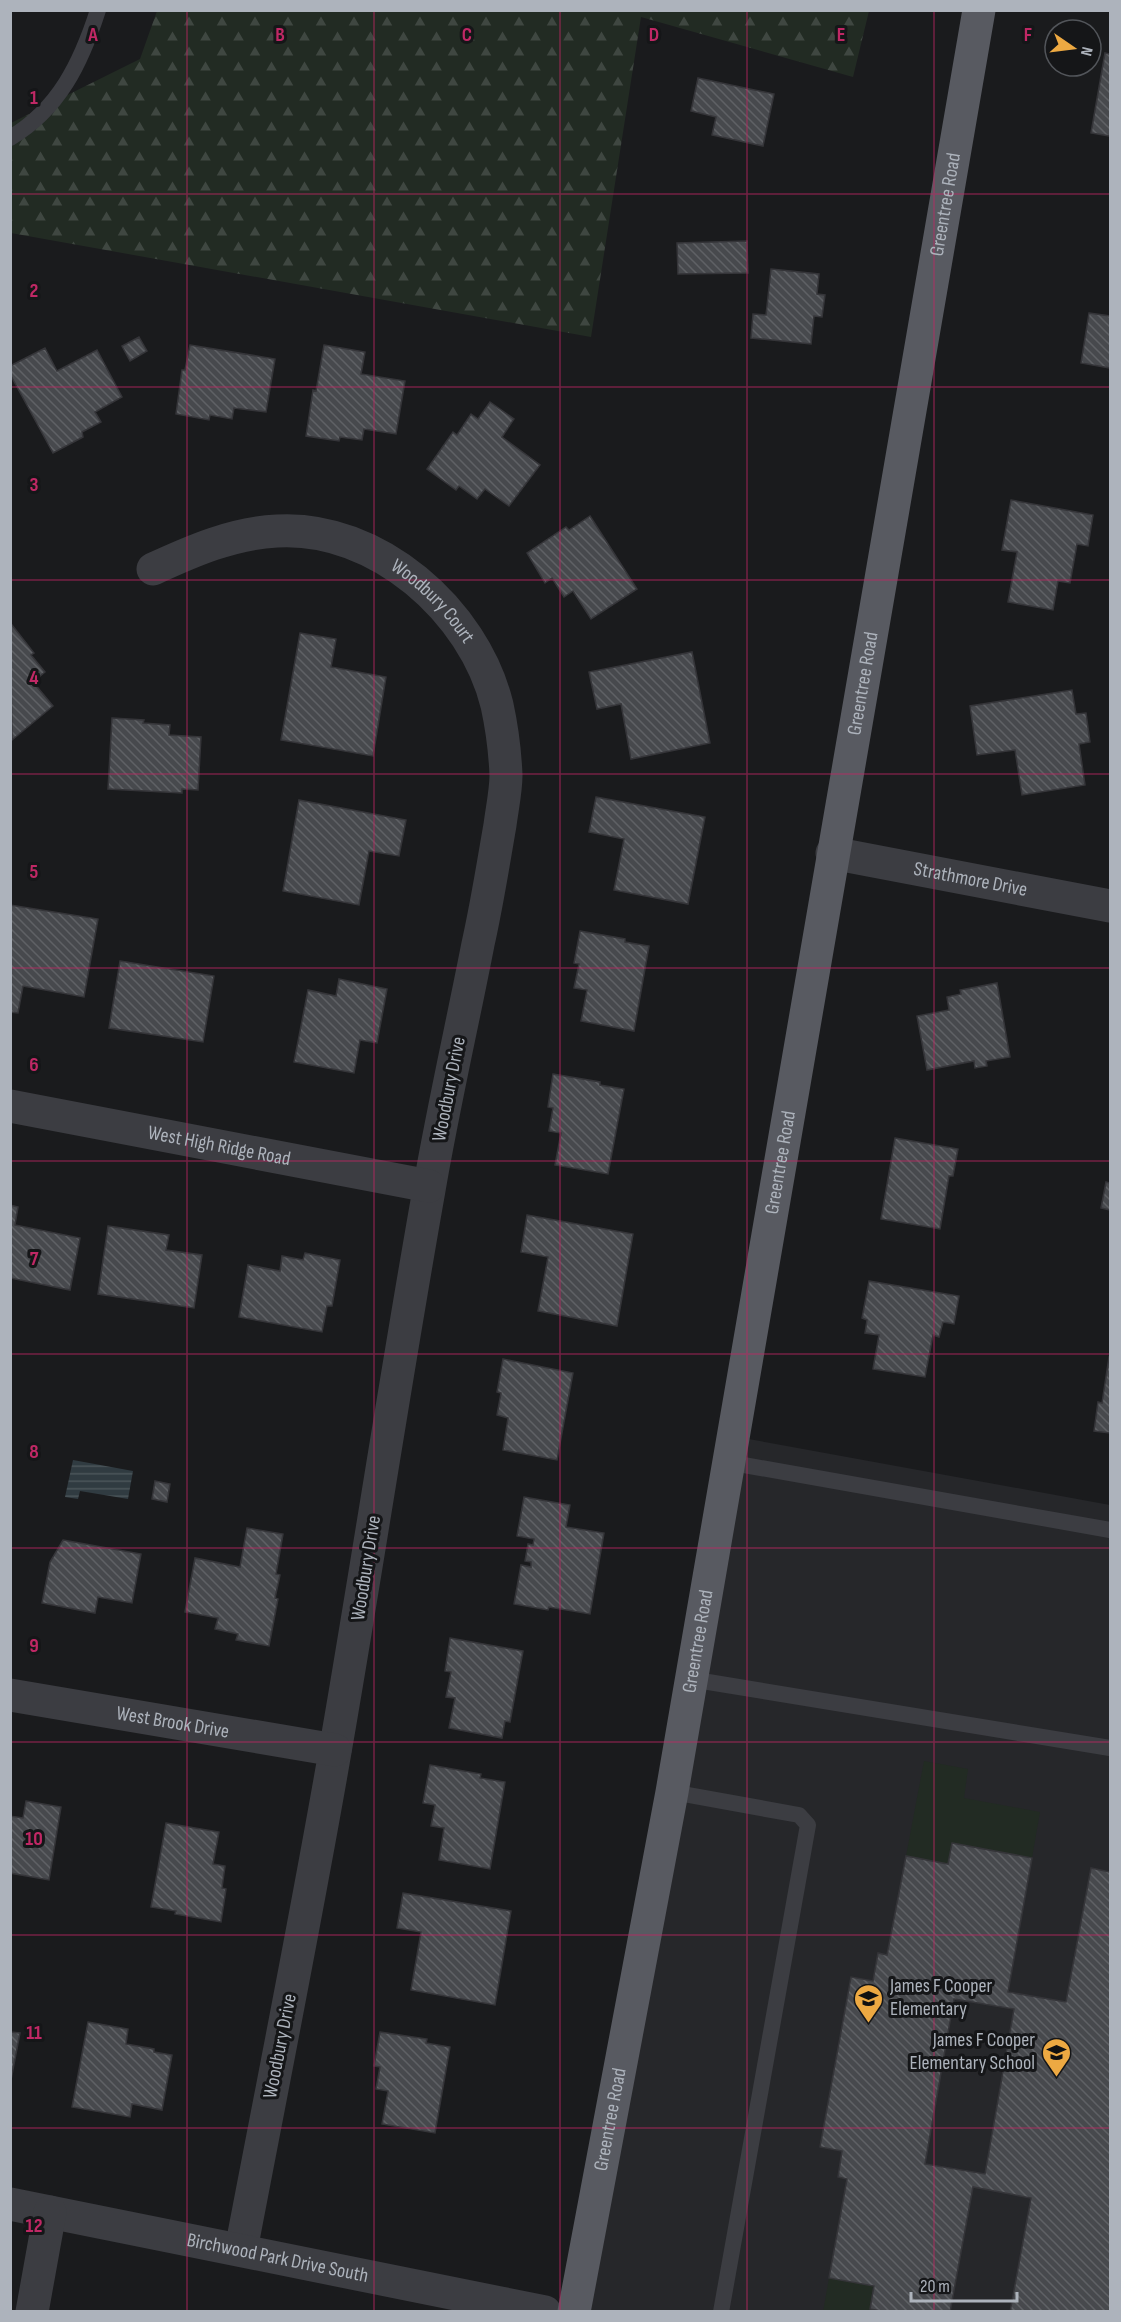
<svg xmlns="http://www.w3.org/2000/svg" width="1121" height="2322" font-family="'Sofia Sans Condensed',sans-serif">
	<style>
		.built { fill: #26272a }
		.grass { fill: #222b23 }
		.forest { fill: url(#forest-firs) }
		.water { fill: url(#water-rules) }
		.building { fill: url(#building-back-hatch); stroke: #353539; stroke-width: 1.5; fill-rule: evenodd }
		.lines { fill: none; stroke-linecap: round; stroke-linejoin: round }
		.lane { stroke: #3c3d42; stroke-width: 16 }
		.street { stroke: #3c3d42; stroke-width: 33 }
		.primary { stroke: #585a61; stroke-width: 33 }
		.grid { fill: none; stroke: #c02865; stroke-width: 1.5; stroke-opacity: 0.55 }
		.labels { text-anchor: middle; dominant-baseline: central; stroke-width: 6; stroke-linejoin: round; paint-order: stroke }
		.street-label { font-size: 20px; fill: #adb3bc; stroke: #151618 }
		.poi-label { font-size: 20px; fill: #adb3bc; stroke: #151618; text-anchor: start }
		.grid-label { font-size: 20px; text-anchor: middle; font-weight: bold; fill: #c02865; stroke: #151618; stroke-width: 6; stroke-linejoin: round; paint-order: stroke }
	</style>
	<defs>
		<pattern id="forest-firs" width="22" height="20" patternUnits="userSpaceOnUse" patternTransform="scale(1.5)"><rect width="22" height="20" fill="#222b23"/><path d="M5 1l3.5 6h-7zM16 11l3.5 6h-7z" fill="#3f4741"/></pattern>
		<pattern id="water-rules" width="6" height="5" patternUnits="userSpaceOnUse" patternTransform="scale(1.5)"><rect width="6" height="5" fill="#303b41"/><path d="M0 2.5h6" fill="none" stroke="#4b555a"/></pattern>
		<pattern id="building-back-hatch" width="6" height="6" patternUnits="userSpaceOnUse" patternTransform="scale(1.5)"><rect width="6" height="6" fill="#47494d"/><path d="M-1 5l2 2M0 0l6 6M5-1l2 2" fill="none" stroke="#5f6165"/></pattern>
	</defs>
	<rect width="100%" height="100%" fill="#1a1b1d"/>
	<path class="built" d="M732,1436L1110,1505V2311L574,2312Z"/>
	<path class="grass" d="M924,1761L968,1769L964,1798L1040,1812L1032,1858L953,1843L948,1864L906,1856Z
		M829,2278L874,2286L886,2312H823Z"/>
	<path class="forest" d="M157,11H869L853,77L641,17L591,337L11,233V123L140,59Z"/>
	<path class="water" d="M73,1460L133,1471L128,1499L80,1491L78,1499L65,1497Z"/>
	<path class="building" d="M1105,53L1110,54V136L1091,133Z
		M698,78L774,94L763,146L712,135L716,117L691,111Z
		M747,241L748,273L678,274L677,243Z
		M771,269L819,274L817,294L825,295L822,317L814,316L811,344L751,338L753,314L766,315Z
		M1089,313L1110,316V368L1081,363Z
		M139,337L147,351L130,361L122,346Z
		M190,345L275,359L266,412L234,408L232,419L210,415L209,420L176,414L182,370H185Z
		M324,345L365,352L361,374L405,381L396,434L364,429L362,440L340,437L339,441L306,436L313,390L316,391Z
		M45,348L57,371L97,350L122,397L95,412L101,422L82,432L83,437L53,453L10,374V366Z
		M490,402L514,419L502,437L540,465L509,506L485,489L477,499L459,486L456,490L427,469L453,432L457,435L471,414L478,419Z
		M1011,500L1093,515L1088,546L1077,544L1070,583L1058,581L1053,610L1008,602L1017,552L1002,550Z
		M590,516L637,589L591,619L573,591L564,597L552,578L545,583L527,553L566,527L569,530Z
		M12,625L34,653L31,655L45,672L33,682L53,706L12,740L10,627Z
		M300,633L336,639L331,667L386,677L373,756L281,740Z
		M692,652L710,743L631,759L621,704L597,709L589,672Z
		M1072,690L1076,714L1086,713L1090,742L1079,744L1085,785L1022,795L1015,750L977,755L970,706Z
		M112,718L144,720L143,723L170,725L169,735L201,737L198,790L182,789V793L108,789Z
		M596,797L705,817L688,904L614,890L624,839L589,832Z
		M299,800L406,820L399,856L369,851L359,905L283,891Z
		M10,905L98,919L84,997L23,986L18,1013L10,1012Z
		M580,931L625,939V942L649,946L634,1031L581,1021L587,990L574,988L579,964L574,963Z
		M120,961L214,976L203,1042L109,1028Z
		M339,979L387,989L377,1043L360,1040L354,1073L294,1062L308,990L336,996Z
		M997,983L1010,1057L986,1061L987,1066L975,1068L974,1061L927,1070L917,1016L949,1010L947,997L961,994L960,990Z
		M553,1074L600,1082V1085L624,1089L608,1174L555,1165L561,1133L549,1131L553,1108L548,1107Z
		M895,1138L958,1149L953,1176H949L940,1229L881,1219Z
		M1106,1182L1110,1183V1210L1101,1208Z
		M10,1205L18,1207L15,1225L80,1238L70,1290L10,1278Z
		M527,1215L633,1234L617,1326L538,1311L548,1257L521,1252Z
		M108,1226L169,1235L166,1250L202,1255L194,1308L98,1294Z
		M305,1253L340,1260L332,1306H327L322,1332L239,1317L248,1265L280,1271L282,1256L303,1260Z
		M869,1281L959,1296L954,1324L943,1322L939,1337L933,1335L925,1377L873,1369L879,1335L865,1333L867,1320L862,1318Z
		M1109,1357L1110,1358V1433L1094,1431L1098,1402L1102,1403Z
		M503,1359L573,1373L557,1460L503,1450L508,1418L497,1415L501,1393L497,1392Z
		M155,1481L170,1484L167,1502L152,1499Z
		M524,1497L570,1505L566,1527L604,1533L590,1614L549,1607L548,1610L514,1604L521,1565L531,1567V1562L525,1561L528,1544L533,1545L534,1539L517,1536Z
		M247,1528L283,1534L276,1574L280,1575L275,1598L278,1599L269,1646L236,1640L238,1634L215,1629L218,1618L185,1612L195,1558L240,1567Z
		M63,1540L141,1554L132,1603L98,1597L95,1613L42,1603L50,1562Z
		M450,1638L523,1651L510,1722L505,1721L502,1738L449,1728L455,1698L446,1697L451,1672L445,1671Z
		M430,1765L481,1774L480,1778L505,1782L490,1869L439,1860L444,1828L431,1826L435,1805L423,1803Z
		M26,1801L61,1807L49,1880L10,1873V1816L23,1818Z
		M166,1823L219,1832L213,1864L225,1866L222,1888L226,1889L221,1922L175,1914L176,1911L151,1907Z
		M952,1843L1032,1858L1008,1992L1066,2002L1091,1868L1110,1872V2312H1010L1031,2198L973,2187L950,2312H886L870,2309L874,2286L829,2278L847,2179L838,2177L842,2151L820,2147L851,1977L873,1981L878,1953L887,1955L906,1856L948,1864ZM954,1999L1014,2009L985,2174L925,2164Z
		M403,1893L511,1911L495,2005L411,1990L421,1932L397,1928Z
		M88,2022L128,2029L126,2044L154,2049V2052L172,2055L162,2110L132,2104L130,2117L72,2107Z
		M10,2032L20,2033L10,2085Z
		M380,2032L427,2039L426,2043L450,2047L435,2133L382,2124L388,2091L376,2089L380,2067L374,2066Z"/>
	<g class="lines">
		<path class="lane" d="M10,138C59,109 81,63 98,10
			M727,1462L1110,1530
			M690,1679L1110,1748
			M672,1792L799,1815L808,1825L721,2312"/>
		<g class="street">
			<path id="s1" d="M153,569C192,551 233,533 277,531C377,525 474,611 497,705C502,728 505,752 506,775C506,791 502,809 500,825C493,865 487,904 478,944C462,1026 443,1108 429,1190C396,1375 368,1561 336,1746C307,1914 273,2082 241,2250"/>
			<path id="s2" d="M832,853L1110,906"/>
			<path id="s3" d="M10,1106L429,1186"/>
			<path id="s4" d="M10,1695L335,1750"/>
			<path id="s5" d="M10,2204L545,2312"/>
			<path d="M32,2312L50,2212"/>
		</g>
		<path class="primary" id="s6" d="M574,2312L672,1792L979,10"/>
	</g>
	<path class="grid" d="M187,10V2312M374,10V2312M560,10V2312M747,10V2312M934,10V2312M10,194H1110M10,387H1110M10,580H1110M10,774H1110M10,968H1110M10,1161H1110M10,1354H1110M10,1548H1110M10,1742H1110M10,1935H1110M10,2128H1110"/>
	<defs>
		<symbol id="school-pin" viewBox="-11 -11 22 30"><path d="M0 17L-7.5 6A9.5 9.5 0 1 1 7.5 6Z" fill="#eda942" stroke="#151618"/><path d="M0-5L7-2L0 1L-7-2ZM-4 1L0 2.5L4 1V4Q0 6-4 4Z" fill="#111"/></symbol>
	</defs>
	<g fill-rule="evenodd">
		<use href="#school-pin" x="852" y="1982" width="33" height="45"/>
		<use href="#school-pin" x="1040" y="2036" width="33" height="45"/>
	</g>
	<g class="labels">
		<g class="street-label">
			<text stroke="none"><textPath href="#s6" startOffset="2140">Greentree Road</textPath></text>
			<text stroke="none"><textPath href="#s1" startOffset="308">Woodbury Court</textPath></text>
			<text stroke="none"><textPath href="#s6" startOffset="1654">Greentree Road</textPath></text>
			<text stroke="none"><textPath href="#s2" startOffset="141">Strathmore Drive</textPath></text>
			<text transform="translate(449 1089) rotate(-79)">Woodbury Drive</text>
			<text stroke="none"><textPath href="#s3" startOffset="213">West High Ridge Road</textPath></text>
			<text stroke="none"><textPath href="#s6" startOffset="1168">Greentree Road</textPath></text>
			<text transform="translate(366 1568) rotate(-81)">Woodbury Drive</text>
			<text stroke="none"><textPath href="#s6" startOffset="682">Greentree Road</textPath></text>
			<text stroke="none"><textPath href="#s4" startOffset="165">West Brook Drive</textPath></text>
			<text transform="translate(280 2046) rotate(-79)">Woodbury Drive</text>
			<text stroke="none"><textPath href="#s6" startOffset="196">Greentree Road</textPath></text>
			<text stroke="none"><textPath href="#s5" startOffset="273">Birchwood Park Drive South</textPath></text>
		</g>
		<g class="poi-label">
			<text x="890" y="1986">James F Cooper<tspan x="890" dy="23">Elementary</tspan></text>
			<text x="1035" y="2040" text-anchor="end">James F Cooper<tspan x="1035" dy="23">Elementary School</tspan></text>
		</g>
	</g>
	<g class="grid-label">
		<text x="93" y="41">A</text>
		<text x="280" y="41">B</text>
		<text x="467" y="41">C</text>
		<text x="654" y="41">D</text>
		<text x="841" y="41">E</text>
		<text x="1028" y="41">F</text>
		<text x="34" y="104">1</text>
		<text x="34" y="297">2</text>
		<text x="34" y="491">3</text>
		<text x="34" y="684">4</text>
		<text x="34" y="878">5</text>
		<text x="34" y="1071">6</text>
		<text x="34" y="1265">7</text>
		<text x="34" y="1458">8</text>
		<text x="34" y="1652">9</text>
		<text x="34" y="1845">10</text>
		<text x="34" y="2039">11</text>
		<text x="34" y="2232">12</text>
	</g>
	<rect width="1121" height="2322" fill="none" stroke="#adb3bc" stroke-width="24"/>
	<g transform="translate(1073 48) rotate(104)"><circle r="28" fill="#151618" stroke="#52555a" stroke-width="1.5"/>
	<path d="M0-4.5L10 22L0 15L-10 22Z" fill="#eda942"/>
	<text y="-9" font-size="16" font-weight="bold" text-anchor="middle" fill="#adb3bc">N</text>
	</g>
	<path d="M911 2292v9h106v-9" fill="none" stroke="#adb3bc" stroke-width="3"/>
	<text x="920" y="2292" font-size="18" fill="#adb3bc" stroke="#151618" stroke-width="4.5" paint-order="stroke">20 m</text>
</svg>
